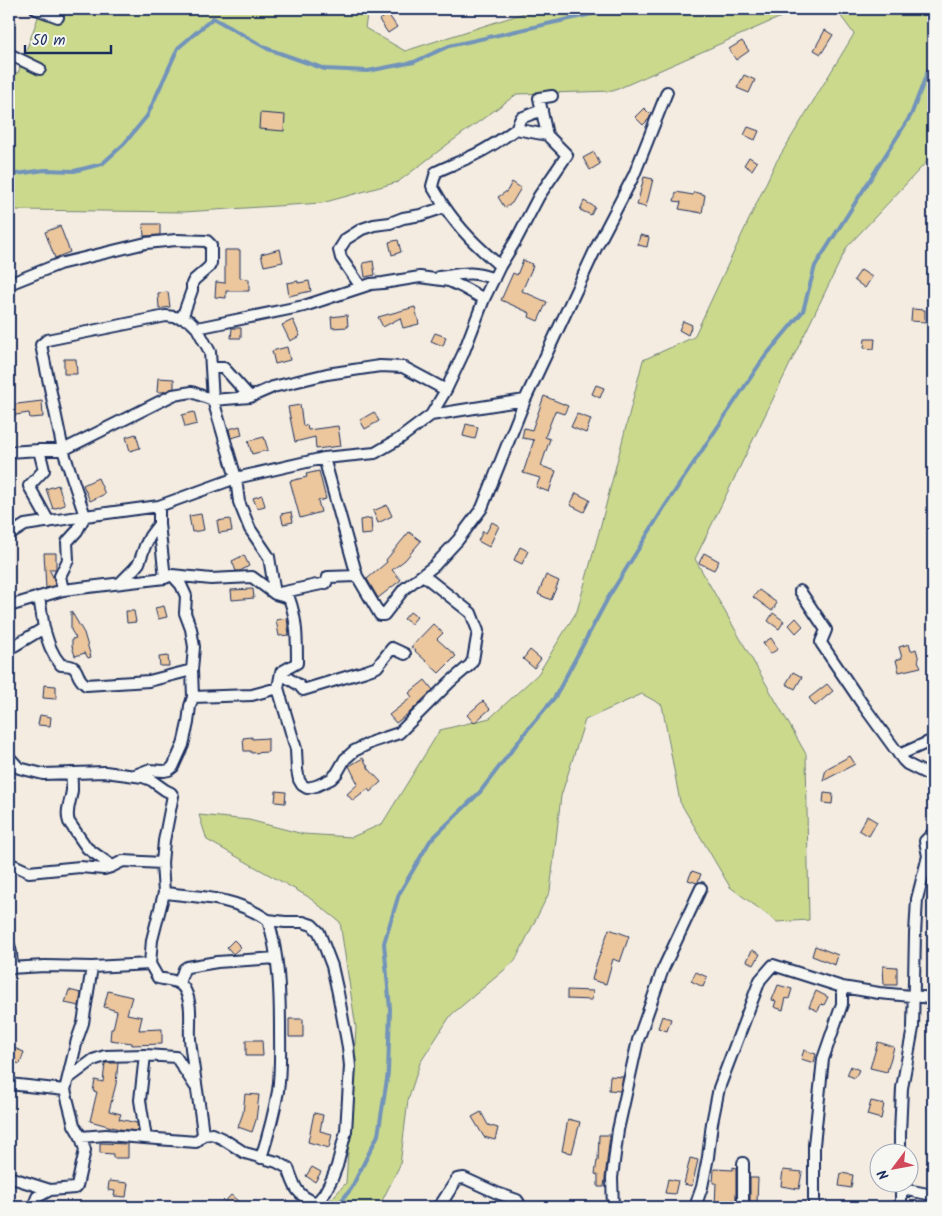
<svg xmlns="http://www.w3.org/2000/svg" width="942" height="1216" font-family="Kalam,sans-serif">
	<style>
		.green { fill: #cbd98d; stroke: #738476 }
		.lines { fill: none; stroke-linecap: round; stroke-linejoin: round }
		.stream { stroke: #7293ba; stroke-width: 4 }
		.building { fill: #ecc69d; stroke: #1b2f5e }
		.street-casing { stroke: #1b2f5e; stroke-width: 14 }
		.street { stroke: #f6f6f2; stroke-width: 10 }
	</style>
	<rect width="100%" height="100%" fill="#f4ece1"/>
	<filter id="ink" filterUnits="userSpaceOnUse"><feTurbulence type="fractalNoise" baseFrequency=".02" numOctaves="2"/><feDisplacementMap in="SourceGraphic" scale="10" xChannelSelector="R" yChannelSelector="G"/><feConvolveMatrix kernelMatrix="1 2 1 2 8 2 1 2 1" color-interpolation-filters="sRGB"/></filter>
	<g filter="url(#ink)">
		<path class="green" d="M41,9H368L365,28L405,51L537,9H799L613,91L517,94L448,144L398,182L322,203L184,212L17,210L9,213V72L18,73Z
			M813,9H933V155L847,247L695,559L806,754L809,920L777,922L730,887L680,802L662,705L642,694L585,720L561,796L550,891L515,961L451,1015L420,1063L408,1100L400,1165L379,1207H324L346,1183L356,1028L340,922L307,896L207,840L199,815L249,820L303,834L352,837L382,824L440,730L490,718L538,674L577,611L599,532L643,360L694,337L775,164L854,34L837,11Z"/>
		<g class="lines">
			<path class="stream" d="M9,175L45,170L74,171L102,164L124,144L147,116L178,48L213,18L268,49L325,69L368,71L414,62L449,46L605,11L608,9
				M336,1207L351,1189L378,1135L388,1073L390,1009L384,943L399,894L430,841L480,792L528,729L555,697L608,598L665,506L763,359L803,311L815,266L911,115L933,58"/>
		</g>
		<path class="building" d="M388,14L397,27L388,33L379,20Z
			M825,30L833,35L821,54L814,50Z
			M742,41L749,51L736,60L729,49Z
			M744,75L755,80L749,93L737,88Z
			M644,108L651,115L649,119L643,125L635,117Z
			M260,113L285,115L284,131L259,129Z
			M748,127L759,131L755,140L744,135Z
			M594,152L600,164L590,170L583,158Z
			M749,157L757,162L752,170L744,165Z
			M644,177L653,179L646,207L637,205Z
			M512,182L521,188L512,203L505,208L498,197L507,191Z
			M676,192L693,195L694,192L705,195L702,213L679,209L681,202L674,201Z
			M584,201L595,207L591,215L580,210Z
			M143,224H160V235L144,236Z
			M60,226L70,252L55,258L45,232Z
			M640,235L649,237L647,247L638,245Z
			M398,240L401,252L392,255L389,242Z
			M280,249L283,262L264,266L261,254Z
			M225,250H240V278L249,279V291H226V298L215,297L216,282L225,283Z
			M523,260L532,264L531,266H533L522,291L547,302L538,321L529,317L530,313L501,300L513,273L517,275Z
			M373,261L375,275L365,277L363,263Z
			M861,270L872,277L865,288L854,280Z
			M298,281V283L309,281L311,291L289,296L287,283Z
			M168,292L170,307L159,309L158,293Z
			M415,307L419,324L403,328L400,318L383,327L378,317Z
			M912,309L925,310V322L911,321Z
			M347,315L348,327L332,328L331,317Z
			M293,320L300,336L290,341L282,325Z
			M683,321L692,325L688,335L679,330Z
			M232,328H241V338H231Z
			M435,333L446,337L443,346L431,341Z
			M865,339H875L874,349L864,348Z
			M287,347L290,360L275,364L272,351Z
			M64,359H76L77,374H64Z
			M158,378L174,379V388L163,392H157Z
			M596,385L604,388L600,398L592,394Z
			M544,396L568,406L564,414L555,411L545,437L550,439L541,466L556,471L549,492L536,487L540,478L523,473L534,440L522,438L524,428L532,430Z
			M42,401L43,417L30,418L29,413L9,416V405Z
			M300,405L303,426L307,425L308,430L338,426L341,446L316,449L315,437L295,442L288,407Z
			M194,412L197,424L185,427L182,415Z
			M374,412L379,421L365,429L360,420Z
			M577,414L591,419L586,433L571,427Z
			M466,424L478,427L475,439L463,436Z
			M240,426L242,435L231,438L229,429Z
			M136,434L140,448L130,451L126,437Z
			M264,437L268,450L252,454L248,441Z
			M319,471L326,499L318,501L321,512L300,518L290,481L307,477L306,474Z
			M98,478L105,494L90,501L83,485Z
			M58,485L65,505L53,509L46,489Z
			M576,493L590,500L584,512L570,505Z
			M262,495L265,506L257,508L253,498Z
			M387,505L392,516L378,523L373,511Z
			M291,512L293,522L283,524L281,514Z
			M201,514L204,530L192,532L189,516Z
			M371,518L372,534L361,535L360,520Z
			M230,519L232,531L219,533L217,521Z
			M492,522L499,526L489,547L478,541L483,531L486,533Z
			M409,532L421,541L405,560L392,570L401,580L378,598L367,579L387,562L386,560Z
			M520,547L528,551L522,564L514,560Z
			M44,553H56V569H49L53,577L55,585L46,588Z
			M704,553L719,561L714,570L699,563Z
			M244,555L249,566L240,571H236L232,561Z
			M546,575L559,581L551,600L538,594Z
			M253,589L254,598L232,600L231,590Z
			M759,590L777,603L772,611L753,597Z
			M164,606L167,617L158,619L155,608Z
			M71,611L84,633L91,657L88,658L85,653L75,656L72,646V639L76,638L71,630Z
			M126,611H134L136,622L127,623Z
			M410,612L417,617L411,624L404,619Z
			M773,613L784,621L779,629L768,621Z
			M287,618L289,635L279,636L276,620Z
			M796,618L803,626L796,633L789,625Z
			M433,624L443,633L437,639L456,656L439,673L415,651L416,650L411,647Z
			M771,638L778,649L770,654L763,643Z
			M909,644L911,651L916,649L919,660L918,661L921,667L899,672L896,660L902,658L899,647Z
			M530,650L541,659L534,668L523,659Z
			M168,656L169,666H160L159,657Z
			M793,672L802,677L795,689L786,684Z
			M425,680L433,690L409,713L396,723L389,715L412,697L409,693Z
			M827,684L833,691L815,706L809,698Z
			M44,685L56,686V699L43,698Z
			M483,701L490,709L474,723L467,715Z
			M40,715L51,717L50,726L38,725Z
			M252,737V739L268,738V752L251,753V751H244L243,738Z
			M850,756L855,764L823,781L826,769Z
			M363,758L369,769L381,782L370,792L368,789L353,801L347,794L358,784L349,766Z
			M276,791L286,792L285,803L275,802Z
			M824,793L833,794L832,804L823,803Z
			M867,816L877,822L869,836L859,830Z
			M692,871L701,874L698,882L697,883L688,880Z
			M609,929L629,936L620,962L613,959L606,984L592,980L595,968Z
			M234,940L241,947L233,954L227,947Z
			M815,946L838,955L835,965L812,956Z
			M752,950L760,954L754,965L747,961Z
			M883,966L897,967V985H884Z
			M696,972L707,977L703,987L691,981Z
			M778,985L792,989L789,999L786,998L783,1010L774,1007L776,1001L772,1000Z
			M69,990L81,993L79,1006L65,1003Z
			M567,990L593,991L592,1000L567,999Z
			M108,991L132,997L127,1014L142,1017L139,1030L162,1029V1044L132,1045V1043L110,1040L111,1029H113L117,1011L104,1007Z
			M816,991L828,997L824,1005L821,1004L818,1011L809,1007Z
			M662,1016L671,1019L667,1031L658,1028Z
			M289,1019H303V1037H289Z
			M246,1040H262L263,1056H246Z
			M878,1042L894,1047L887,1072L870,1068Z
			M14,1048L24,1052L20,1064L10,1061Z
			M804,1050L816,1054L814,1063L801,1059Z
			M105,1063H118L116,1084L109,1111L121,1114L119,1119L137,1123L138,1131L119,1129L90,1121L97,1092L93,1091L95,1080L103,1082Z
			M851,1066L859,1070L855,1078L847,1075Z
			M610,1076L623,1077L620,1091L609,1090Z
			M245,1094L259,1095L256,1120L252,1132L238,1127L243,1113Z
			M871,1101L884,1104L881,1119L867,1115Z
			M481,1112L488,1125L498,1128L495,1140L484,1137L472,1117Z
			M314,1113L323,1115L320,1131L332,1134L329,1148L308,1142Z
			M568,1119L580,1122L572,1153L562,1151Z
			M599,1135H610L604,1187H598V1175L595,1174L597,1161H598Z
			M100,1143L128,1144V1158H113V1154L100,1153Z
			M690,1158L698,1160L692,1186L684,1184Z
			M312,1167L321,1172L315,1182L306,1176Z
			M733,1167L736,1168V1201L732,1200V1207L715,1206L716,1183H713L714,1169L733,1170Z
			M783,1170L802,1172L799,1189L781,1186Z
			M841,1173L853,1175L851,1188L839,1186Z
			M750,1178H758L757,1202H750Z
			M668,1179L678,1181L675,1194L665,1193Z
			M109,1181L128,1183L126,1197L114,1196L115,1191L108,1190Z
			M231,1195L245,1207H220Z"/>
		<g class="lines">
			<defs>
				<path id="street" d="M36,9L58,17
					M9,54L40,69
					M516,129L521,118L542,110
					M444,206L432,186L436,172C448,166 460,162 472,156C488,149 502,139 516,129L547,135
					M439,277C461,274 472,270 494,279
					M9,284L59,264L146,243L176,240L207,241L211,245V263L209,267L194,280L192,284V290L182,318
					M361,287L341,258L339,250L346,239L362,229L374,225L390,223L403,218L421,215L439,209L444,206C461,231 477,246 500,266
					M197,328L304,306L371,284L383,283L420,277L449,281L464,288L484,299
					M211,368H224L250,397
					M431,415L446,390L463,354L484,299L500,266L516,240L539,196L567,155L547,135L539,98L552,96
					M39,450L44,470L29,486L49,522
					M9,452L39,450H63L173,395L192,392L213,400L250,397L273,387L327,374L380,366L403,367L446,390
					M324,458L357,576L380,615H384L404,589L434,566L458,540L482,508L525,400
					M159,506V524L165,578
					M9,535L25,525L85,516L159,506L236,478L324,458L375,453L399,439L431,415L525,400L597,246L634,175L667,92
					M121,582L134,569L139,563L145,546L150,536L159,524
					M63,590L60,576L68,560L67,542L77,531L85,516L63,450L41,345L47,340L166,316L182,318L190,321L197,328L210,352L213,400L236,478L239,502L250,529L269,557L275,594L289,598C297,619 297,640 297,663L281,672L278,688L296,749L297,770L299,780L302,785L307,788L316,786L331,779L337,773L345,759L354,751L372,742L399,733L450,682L470,665L473,660L478,631L471,613L423,575
					M800,591L826,630L821,642V643L863,705L903,760L907,764L933,777
					M9,606L63,590L165,578L172,575L211,579L252,577L275,594L326,583L328,577L357,576
					M44,628C48,642 51,653 61,665C83,665 72,675 86,685L149,681L192,670
					M9,649L44,628L39,597
					M281,674L299,685L303,690L366,671L377,667L392,648L405,654
					M193,697L252,695L278,688
					M899,755L933,740
					M9,757L19,768L43,774L105,772L143,777L151,780L165,790L171,793L173,796L172,800L164,841L162,863L164,893L152,940L150,964
					M71,773C72,779 72,784 72,790C71,801 65,811 69,822L87,848L108,863L111,867
					M135,775L148,770L164,771L169,770L173,767L183,745L188,723L190,706L193,697L192,670L194,647L191,629L185,613L186,596L181,585L172,575
					M9,864L16,866L29,872L80,867L104,869L111,867L123,861L162,863
					M164,893C202,897 234,897 268,920C279,955 280,993 280,1030C280,1050 281,1071 278,1091C274,1114 268,1136 261,1158
					M9,945L11,953L12,968
					M9,968L45,966L92,967L150,964L158,978C167,980 180,980 185,990C193,1005 189,1023 190,1039C193,1071 200,1103 203,1135L196,1142L106,1135L81,1137L74,1125L65,1090L77,1040L83,1023L92,967
					M179,983L184,969L187,967L217,962L276,958
					M145,1055L140,1100L146,1138
					M69,1078L93,1060L105,1056L145,1055L176,1057L195,1086
					M9,1084L65,1090
					M203,1135L212,1134L223,1139L245,1153L277,1162L288,1168C295,1186 295,1194 314,1202L318,1201L324,1194L332,1179L337,1166L346,1131L350,1066L348,1047L338,993L332,966L319,932L312,925L303,922H285L268,920
					M900,1154V1134L902,1088L913,1028L915,934L917,899L928,856L925,841L933,833
					M9,1177L50,1190L75,1188L77,1186L85,1150L81,1137
					M902,1189L933,1195
					M33,1207L37,1197L50,1190
					M437,1207L441,1204L457,1179L464,1178L497,1193L517,1200L519,1203L517,1207
					M613,1207L612,1178L618,1130L638,1040L663,969L701,888
					M695,1207L702,1187L708,1157L712,1123L719,1088L760,980L773,965L842,987L879,993L933,998
					M743,1207V1163
					M814,1207V1145L823,1059L842,1004V987
					M901,1207V1184"/>
			</defs>
			<use href="#street" class="street-casing"/>
			<use href="#street" class="street"/>
		</g>
	</g>
	<rect width="942" height="1216" fill="none" stroke="#f6f6f2" stroke-width="30"/>
	<rect x="15" y="15" width="912" height="1186" fill="none" stroke="#1b2f5e" stroke-width="2" filter="url(#ink)"/>
	<g transform="translate(894 1168) rotate(238)"><circle r="24" fill="#f6f6f2" stroke="#9ea6b7"/>
	<path d="M0-4L9 19L0 12L-9 19Z" fill="#d1495b"/>
	<text y="-8" font-size="14" font-weight="bold" text-anchor="middle" fill="#1b2f5e">N</text>
	</g>
	<path d="M25 45v8h86v-8" fill="none" stroke="#1b2f5e" stroke-width="2.5"/>
	<text x="32" y="45" font-size="15" fill="#1b2f5e" stroke="#f6f6f2" stroke-width="4" paint-order="stroke">50 m</text>
</svg>
